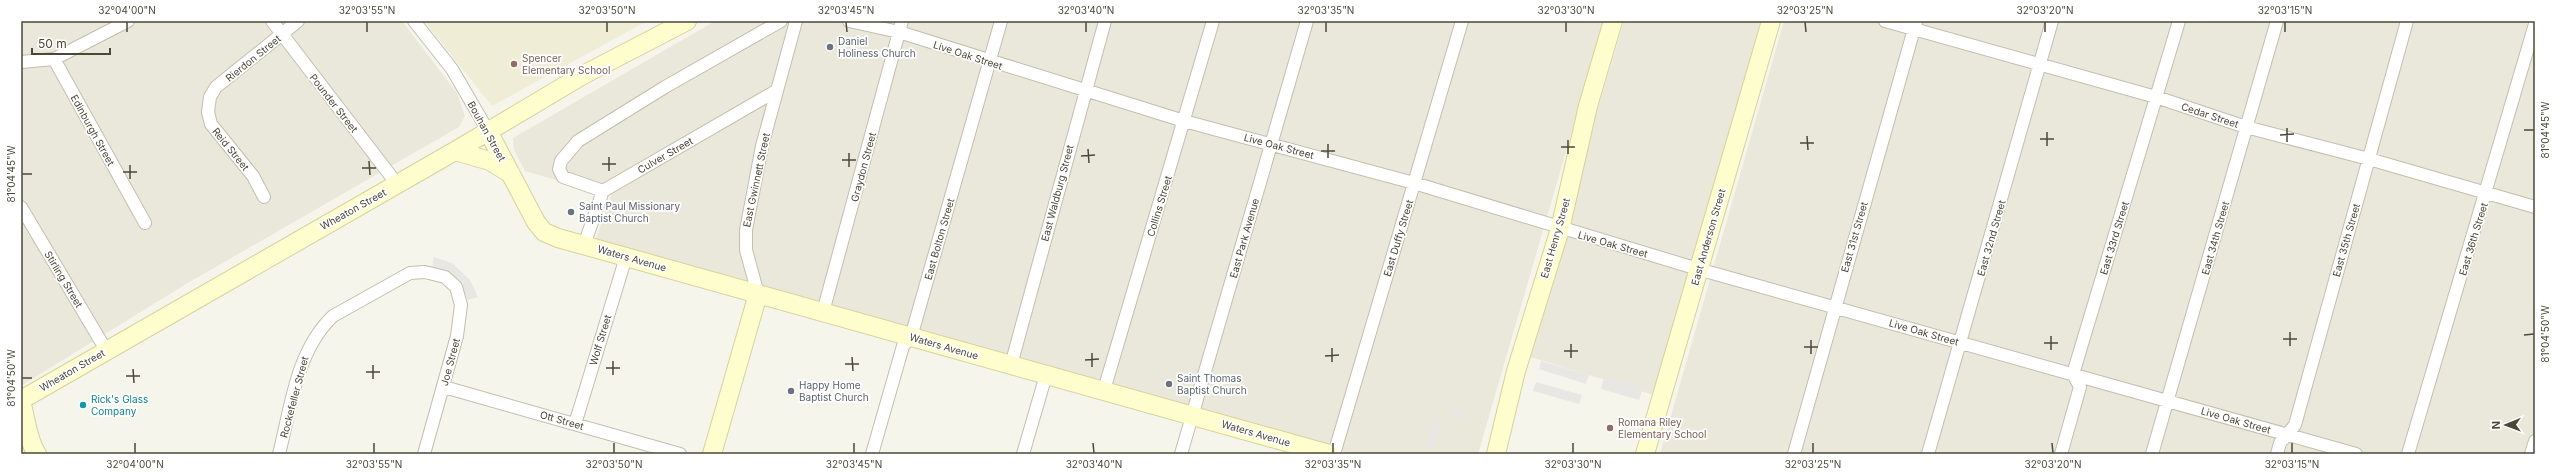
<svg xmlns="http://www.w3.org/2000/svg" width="2556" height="475" font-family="Inter,sans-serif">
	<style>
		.residential { fill: #eae8da }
		.education { fill: #efedd6 }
		.parking { fill: #e8e7e3 }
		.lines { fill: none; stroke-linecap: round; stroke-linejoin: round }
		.street-casing { stroke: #c2bfae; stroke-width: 14 }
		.secondary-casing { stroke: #d5d29c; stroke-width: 20 }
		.street { stroke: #fff; stroke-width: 12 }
		.secondary { stroke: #fefdce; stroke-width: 18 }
		.ticks { fill: none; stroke: #4b4839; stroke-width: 1.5 }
		.worship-dot { fill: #6b7280; stroke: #fff; stroke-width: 1.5 }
		.education-dot { fill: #8d6e63; stroke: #fff; stroke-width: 1.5 }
		.culture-dot { fill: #0f9aa8; stroke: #fff; stroke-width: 1.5 }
		.labels { text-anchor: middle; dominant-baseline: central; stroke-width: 3.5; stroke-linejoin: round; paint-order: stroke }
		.worship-label { font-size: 10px; fill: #5b616d; stroke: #fff; text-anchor: start }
		.street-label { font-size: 10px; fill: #4b4839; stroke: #fff }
		.education-label { font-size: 10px; fill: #785e54; stroke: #fff; text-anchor: start }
		.culture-label { font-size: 10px; fill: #0d838f; stroke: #fff; text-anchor: start }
		.neatline { fill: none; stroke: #4b4839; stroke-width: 1.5 }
		.ticks-label { font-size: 10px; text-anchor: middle; fill: #4b4839 }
	</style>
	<rect width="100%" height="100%" fill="#f6f5ec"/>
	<path class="residential" d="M21,21H402L457,93L465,116L459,127L186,284L21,386Z
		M715,21H1604L1478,454H1351L595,241L611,196L525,171L514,150L513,138Z
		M1624,21H1761L1654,395L1524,355Z
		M1784,21H2535V454H1660Z"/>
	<path class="education" d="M424,21H647L492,106Z"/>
	<path class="parking" d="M434,257L452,263L470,280L478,297L468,300L460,283L450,275L432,267Z
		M1541,361L1589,375L1586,384L1539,369Z
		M1604,377L1643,387L1639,400L1601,389Z
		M1536,382L1582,395L1579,404L1533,391Z
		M1454,407L1466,412L1464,420L1451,416Z
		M1433,419L1441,422L1433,449L1426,447Z"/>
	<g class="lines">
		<defs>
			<path id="street" d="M272,21L397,184
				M414,21L452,69L488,131
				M849,21L899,32L1184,121L1414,183L1698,269L2356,454
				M1885,21L2156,97L2246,127L2369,159L2535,207
				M54,59L145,223
				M21,62L54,59L128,21
				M603,191L563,177L559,169L561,161L578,141L665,87L781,21
				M264,197L253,176L211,124L208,112L210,97L216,87L298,21
				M21,207L106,350
				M584,245L603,191L776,91
				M758,294L746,250V230L762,146L796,21
				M823,312L902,21
				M1011,365L1105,21
				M444,387L680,454
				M1104,390L1213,21
				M575,424L626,257
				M279,454C291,407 296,351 333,316L410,273L425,272L445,277L456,287L461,305L457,336L424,454
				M872,454L903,346L911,337L1001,21
				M1023,454L1046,375
				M1181,454L1307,21
				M1334,454L1462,21
				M1794,454L1916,22
				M1928,454L2052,21
				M2061,454L2080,387L2073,374L2179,21
				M2152,454L2277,21
				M2277,454L2280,443L2295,425L2407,21
				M2408,454L2535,24
				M2531,454L2535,441"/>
			<path id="secondary" d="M488,131L536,222L544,232L558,238L1329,454
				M455,151L490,161L511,174
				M21,400L455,151L583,75L687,21
				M21,401C26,418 27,439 37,454
				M712,454L758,294
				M1496,454L1516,371L1560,229L1588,106L1613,21
				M1645,454L1771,21"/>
		</defs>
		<use href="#street" class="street-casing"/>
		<use href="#secondary" class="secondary-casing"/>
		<use href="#street" class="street"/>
		<use href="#secondary" class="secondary"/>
	</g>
	<path class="ticks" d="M127,22V32M367,22V32M607,22V32M846,22L847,32M1086,22V32M1326,22V32M1566,22V32M1805,22L1806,32M2045,22V32M2285,22V32M2287,128V142M2524,130H2534M2047,132V146M2280,135L2294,134M1807,136L1808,150M2040,139H2054M1568,140V154M1800,143H1814M1328,144V158M1561,147H1575M1088,149L1089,163M1321,151H1335M849,153V167M1081,156L1095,155M609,157V171M842,160H856M369,161L370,175M602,164H616M130,165V179M362,168H376M123,172H137M22,174H32M2290,332V346M2524,335L2534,334M2051,336V350M2283,339H2297M1811,340V354M2044,343H2058M1571,344V358M1804,347H1818M1332,348V362M1564,351H1578M1092,353V367M1325,356L1339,355M852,357L853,371M1085,360L1099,359M613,361V375M845,364H859M373,365V379M606,368H620M133,369L134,383M366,372H380M126,376H140M22,378H32M135,443V453M374,443V453M614,443V453M854,443V453M1093,443L1094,453M1333,443V453M1573,443V453M1813,443V453M2052,443L2053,453M2292,443V453"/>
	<g class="worship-dot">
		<circle cx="830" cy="47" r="4"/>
		<circle cx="571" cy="212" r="4"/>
		<circle cx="1169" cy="384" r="4"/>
		<circle cx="791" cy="391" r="4"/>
	</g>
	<g class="education-dot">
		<circle cx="514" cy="64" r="4"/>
		<circle cx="1610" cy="428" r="4"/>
	</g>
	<circle class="culture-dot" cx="83" cy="405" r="4"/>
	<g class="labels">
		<g class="worship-label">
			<text x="838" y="41">Daniel<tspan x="838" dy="12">Holiness Church</tspan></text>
			<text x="579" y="206">Saint Paul Missionary<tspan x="579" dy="12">Baptist Church</tspan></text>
			<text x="1177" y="378">Saint Thomas<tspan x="1177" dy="12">Baptist Church</tspan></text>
			<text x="799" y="385">Happy Home<tspan x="799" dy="12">Baptist Church</tspan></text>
		</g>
		<g class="street-label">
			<text transform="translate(968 55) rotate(18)">Live Oak Street</text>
			<text transform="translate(253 58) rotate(-39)">Rierdon Street</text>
			<text transform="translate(334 103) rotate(52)">Pounder Street</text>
			<text transform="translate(2210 115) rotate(18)">Cedar Street</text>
			<text transform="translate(93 130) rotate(61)">Edinburgh Street</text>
			<text transform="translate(487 131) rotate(61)">Bouhan Street</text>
			<text transform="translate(1279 146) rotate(15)">Live Oak Street</text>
			<text transform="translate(231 149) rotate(51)">Reid Street</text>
			<text transform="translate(665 155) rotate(-30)">Culver Street</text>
			<text transform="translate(863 167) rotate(-75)">Graydon Street</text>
			<text transform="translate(756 180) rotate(-78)">East Gwinnett Street</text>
			<text transform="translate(1057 193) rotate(-75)">East Waldburg Street</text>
			<text transform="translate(1159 206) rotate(-73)">Collins Street</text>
			<text transform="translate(353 209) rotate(-29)">Wheaton Street</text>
			<text transform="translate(1708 237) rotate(-74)">East Anderson Street</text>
			<text transform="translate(1854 237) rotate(-74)">East 31st Street</text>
			<text transform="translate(1244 238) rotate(-74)">East Park Avenue</text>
			<text transform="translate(1398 238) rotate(-73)">East Duffy Street</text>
			<text transform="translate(1555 238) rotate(-74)">East Henry Street</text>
			<text transform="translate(1991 238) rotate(-74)">East 32nd Street</text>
			<text transform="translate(2114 238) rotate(-73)">East 33rd Street</text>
			<text transform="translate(2215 238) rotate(-74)">East 34th Street</text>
			<text transform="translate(939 239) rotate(-74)">East Bolton Street</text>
			<text transform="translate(2473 239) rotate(-73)">East 36th Street</text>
			<text transform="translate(2346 240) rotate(-74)">East 35th Street</text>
			<text transform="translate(1613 244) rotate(16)">Live Oak Street</text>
			<text transform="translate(632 258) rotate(16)">Waters Avenue</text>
			<text transform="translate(64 279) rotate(59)">Stirling Street</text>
			<text transform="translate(1924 332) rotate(16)">Live Oak Street</text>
			<text transform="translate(600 340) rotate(-73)">Wolf Street</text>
			<text transform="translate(944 346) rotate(16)">Waters Avenue</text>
			<text transform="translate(450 362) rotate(-75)">Joe Street</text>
			<text transform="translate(72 370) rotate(-30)">Wheaton Street</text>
			<text transform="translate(294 397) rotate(-75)">Rockefeller Street</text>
			<text transform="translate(562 420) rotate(16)">Ott Street</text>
			<text transform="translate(2236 420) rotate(16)">Live Oak Street</text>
			<text transform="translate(1256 433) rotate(16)">Waters Avenue</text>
		</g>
		<g class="education-label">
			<text x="522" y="58">Spencer<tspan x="522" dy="12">Elementary School</tspan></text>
			<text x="1618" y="422">Romana Riley<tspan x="1618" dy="12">Elementary School</tspan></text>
		</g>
		<g class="culture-label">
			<text x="91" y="399">Rick's Glass<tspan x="91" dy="12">Company</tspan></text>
		</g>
	</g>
	<rect width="2556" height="475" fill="none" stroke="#ffffff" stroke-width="44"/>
	<g transform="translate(2506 425) rotate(269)" stroke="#ffffff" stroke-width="3" paint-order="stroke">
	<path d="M0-3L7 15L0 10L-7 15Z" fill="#4b4839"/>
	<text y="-6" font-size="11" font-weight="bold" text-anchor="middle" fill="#4b4839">N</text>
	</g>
	<path d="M32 48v6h78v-6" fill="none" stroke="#4b4839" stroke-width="2"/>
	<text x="38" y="48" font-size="12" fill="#4b4839" stroke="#ffffff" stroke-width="3" paint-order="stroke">50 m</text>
	<rect x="22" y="22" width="2512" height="431" class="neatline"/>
	<g class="ticks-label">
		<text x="127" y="14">32°04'00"N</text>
		<text x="367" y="14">32°03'55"N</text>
		<text x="607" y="14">32°03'50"N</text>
		<text x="846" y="14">32°03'45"N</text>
		<text x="1086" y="14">32°03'40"N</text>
		<text x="1326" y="14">32°03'35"N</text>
		<text x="1566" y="14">32°03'30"N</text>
		<text x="1805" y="14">32°03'25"N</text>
		<text x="2045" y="14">32°03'20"N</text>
		<text x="2285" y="14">32°03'15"N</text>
		<text transform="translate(2545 130) rotate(-90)" y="4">81°04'45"W</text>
		<text transform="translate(11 174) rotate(-90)" y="4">81°04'45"W</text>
		<text transform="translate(2545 334) rotate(-90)" y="4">81°04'50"W</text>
		<text transform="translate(11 378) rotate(-90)" y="4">81°04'50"W</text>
		<text x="135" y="468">32°04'00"N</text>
		<text x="374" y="468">32°03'55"N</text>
		<text x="614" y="468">32°03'50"N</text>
		<text x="854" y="468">32°03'45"N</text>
		<text x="1094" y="468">32°03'40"N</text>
		<text x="1333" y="468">32°03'35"N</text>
		<text x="1573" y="468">32°03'30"N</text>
		<text x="1813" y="468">32°03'25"N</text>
		<text x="2053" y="468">32°03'20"N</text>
		<text x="2292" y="468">32°03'15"N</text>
	</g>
</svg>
